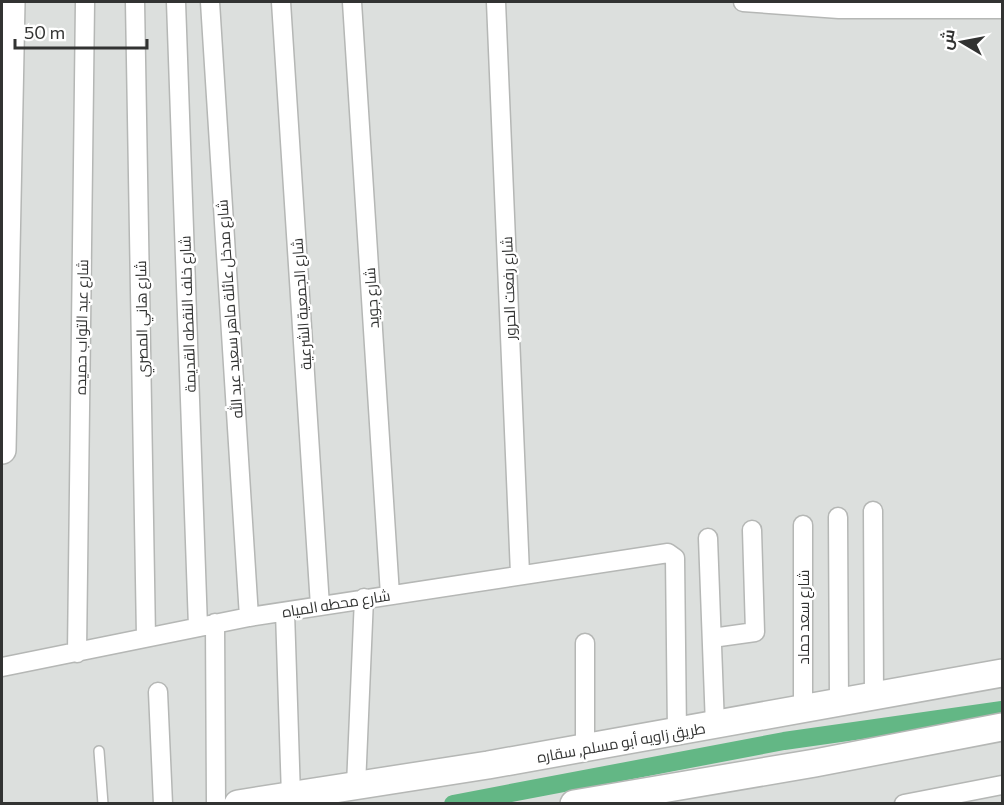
<svg xmlns="http://www.w3.org/2000/svg" width="1004" height="805" font-family="Commissioner,Cairo,sans-serif">
	<style>
		.lines { fill: none; stroke-linecap: round; stroke-linejoin: round }
		.canal { stroke: #63b785; stroke-width: 18 }
		.lane-casing { stroke: #b5b7b5; stroke-width: 12 }
		.street-casing { stroke: #b5b7b5; stroke-width: 21 }
		.secondary-casing { stroke: #b5b7b5; stroke-width: 30 }
		.lane { stroke: #fff; stroke-width: 9 }
		.street { stroke: #fff; stroke-width: 18 }
		.secondary { stroke: #fff; stroke-width: 27 }
		.labels { text-anchor: middle; dominant-baseline: central; stroke-width: 5; stroke-linejoin: round; paint-order: stroke }
		.street-label { font-size: 15px; fill: #323332; stroke: #fff }
	</style>
	<rect width="100%" height="100%" fill="#dcdfdd"/>
	<g class="lines">
		<path class="canal" d="M453,804L784,741L1002,710"/>
		<defs>
			<path id="lane" d="M99,751L103,804"/>
			<path id="street" d="M135,2L146,637
				M176,2L198,627
				M210,2L249,617
				M281,2L320,606
				M352,2L390,595
				M496,2L520,574
				M743,2L839,9H1002
				M873,511L874,696
				M838,517L839,702
				M803,525V709
				M708,538L715,726
				M285,612L291,796
				M215,623L216,804
				M712,638L755,632L752,530
				M585,643V749
				M77,653L85,2
				M2,667L249,617L668,553L675,558L677,733
				M158,692L163,804
				M356,786L364,598
				M904,804L1002,785"/>
			<path id="secondary" d="M2,450L11,2
				M238,804L488,765L1002,673
				M574,804L815,763L1002,727"/>
		</defs>
		<use href="#lane" class="lane-casing"/>
		<use href="#street" class="street-casing"/>
		<use href="#secondary" class="secondary-casing"/>
		<use href="#lane" class="lane"/>
		<use href="#street" class="street"/>
		<use href="#secondary" class="secondary"/>
	</g>
	<g class="labels">
		<g class="street-label">
			<text transform="translate(508 288) rotate(-92)">شارع رفعت الحرور</text>
			<text transform="translate(371 298) rotate(-94)">شارع جويد</text>
			<text transform="translate(301 304) rotate(-94)">شارع الجمعية الشرعية</text>
			<text transform="translate(229 309) rotate(-94)">شارع مدخل عائلة ماهر سعيد عبد الله</text>
			<text transform="translate(187 314) rotate(-92)">شارع خلف النقطه القديمة</text>
			<text transform="translate(141 319) rotate(-91)">شارع هاني المصري</text>
			<text transform="translate(81 327) rotate(-89)">شارع عبد التواب حميده</text>
			<text transform="translate(336 603) rotate(-9)">شارع محطه المياه</text>
			<text transform="translate(803 617) rotate(-90)">شارع سعد حماد</text>
			<text transform="translate(621 742) rotate(-10)">طريق زاويه أبو مسلم, سقاره</text>
		</g>
	</g>
	<rect width="1004" height="805" fill="none" stroke="#323332" stroke-width="6"/>
	<g transform="translate(962 42) rotate(280)" stroke="#ffffff" stroke-width="4.5" paint-order="stroke">
	<path d="M0-4.5L10 22L0 15L-10 22Z" fill="#323332"/>
	<text y="-9" font-size="16" font-weight="bold" text-anchor="middle" fill="#323332">ش</text>
	</g>
	<path d="M15 39v9h132v-9" fill="none" stroke="#323332" stroke-width="3"/>
	<text x="24" y="39" font-size="18" fill="#323332" stroke="#ffffff" stroke-width="4.5" paint-order="stroke">50 m</text>
</svg>
